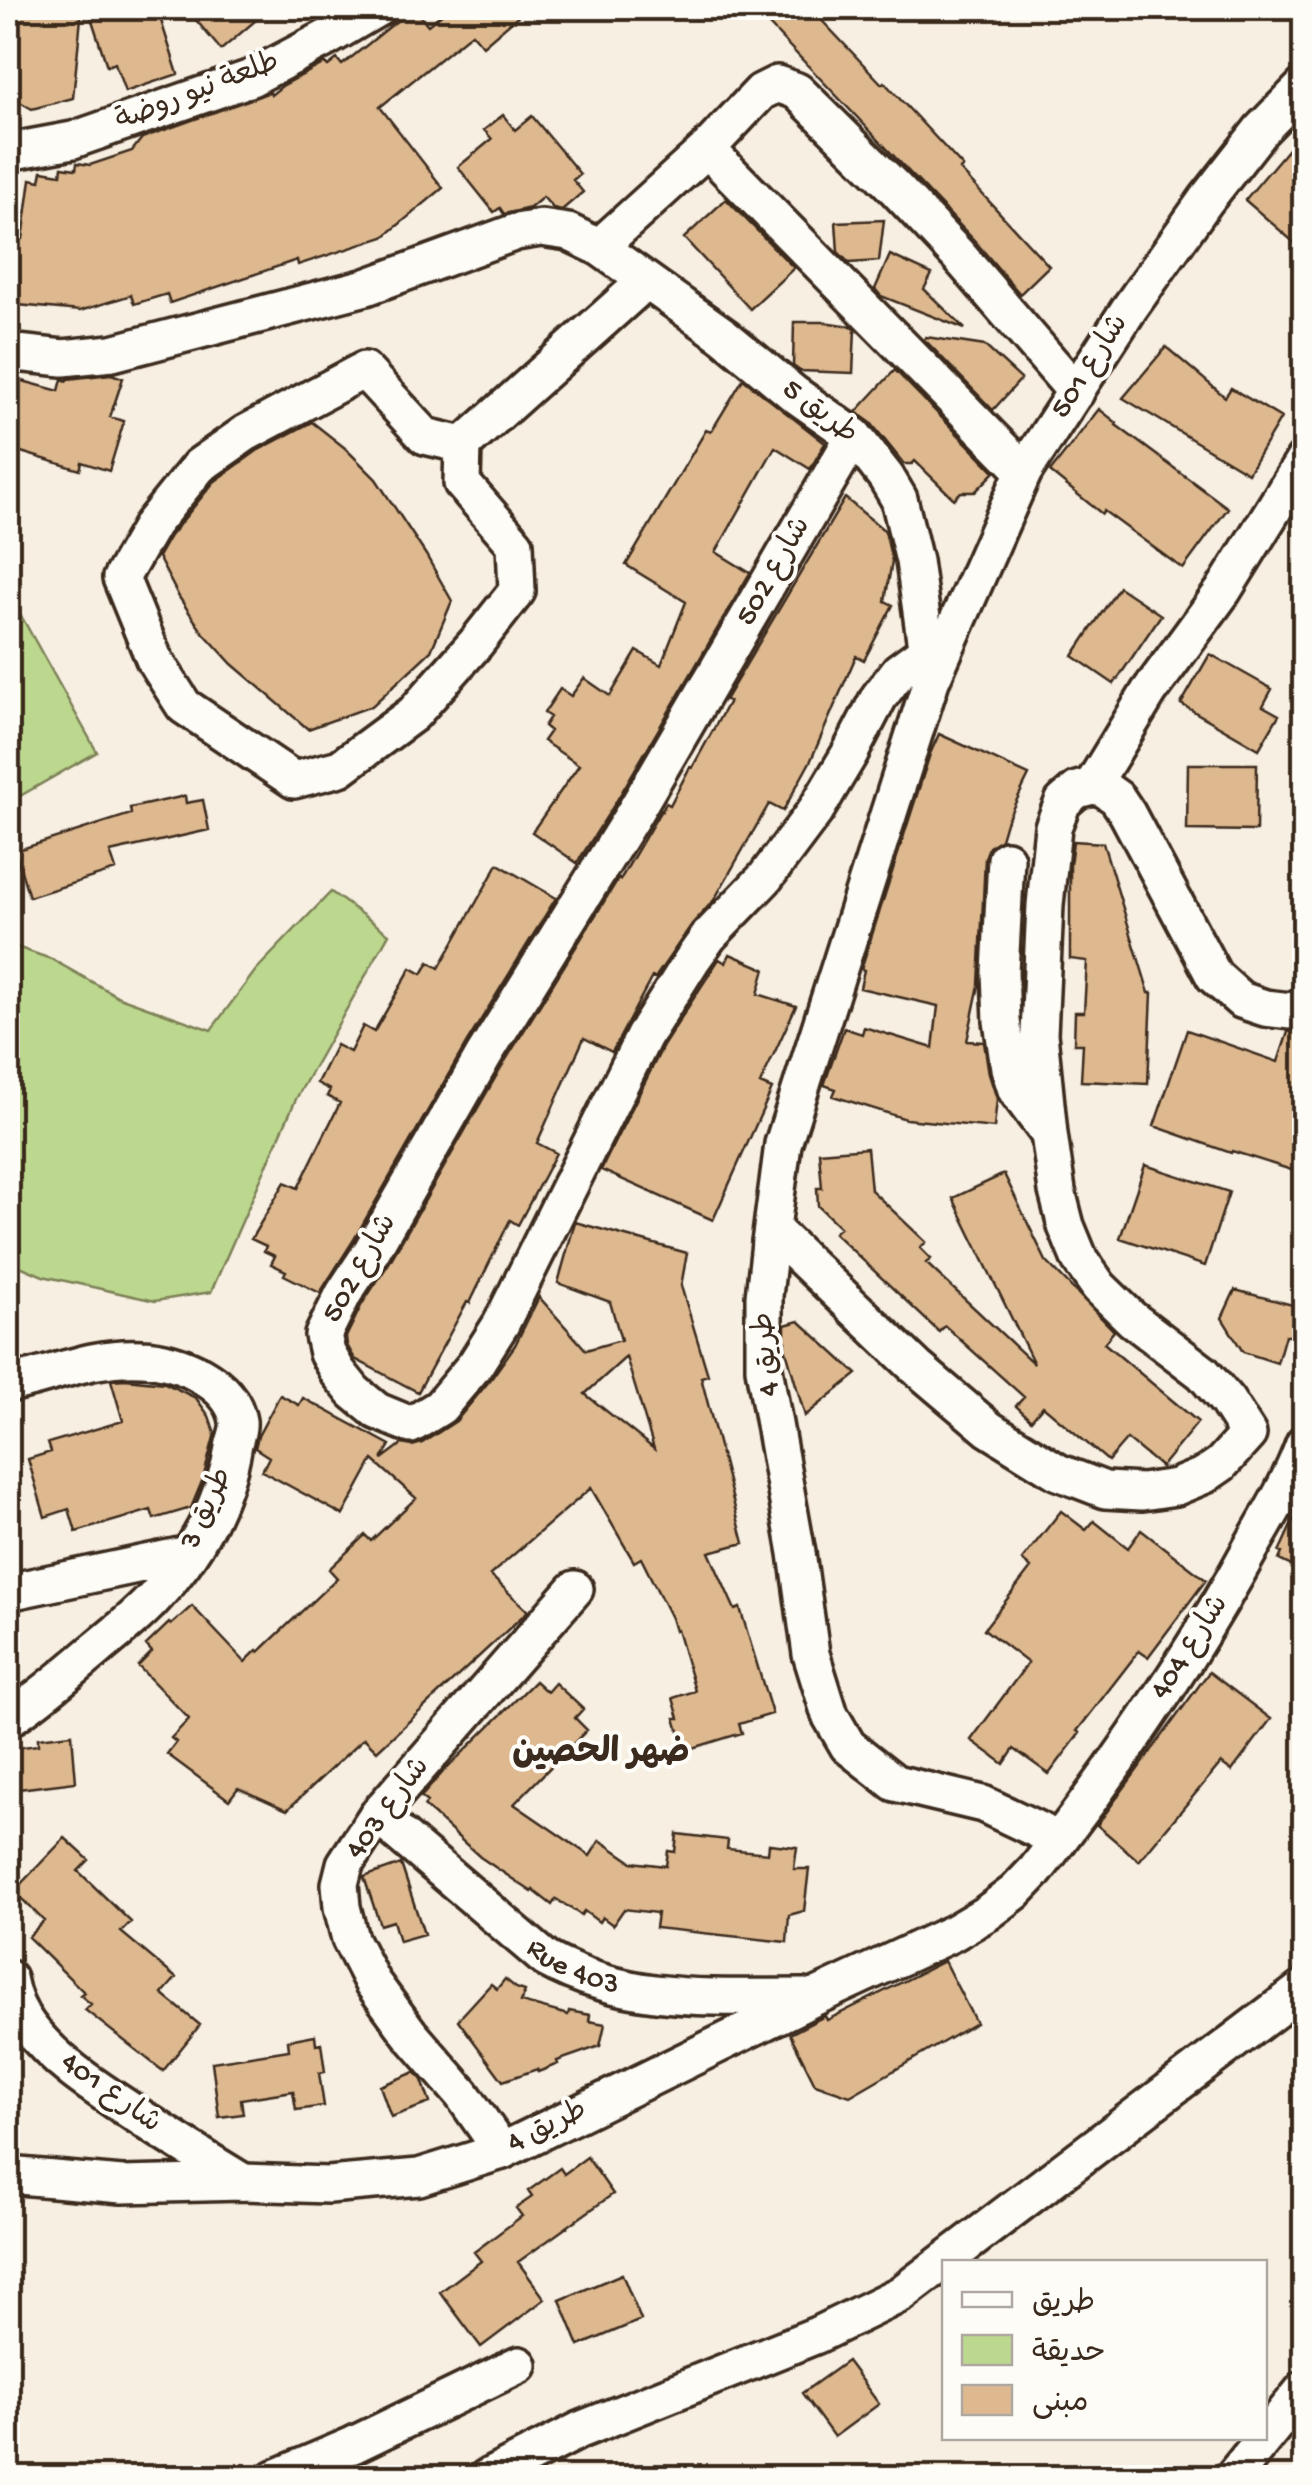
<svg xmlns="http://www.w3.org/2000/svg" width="1312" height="2485" font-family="'Gochi Hand','Playpen Sans Arabic',sans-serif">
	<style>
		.green { fill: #bcd78e; stroke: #7c8056; stroke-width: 2.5 }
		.building { fill: #deb990; stroke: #3b2a1e; stroke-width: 2.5; fill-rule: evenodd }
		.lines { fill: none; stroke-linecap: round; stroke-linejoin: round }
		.minor-casing { stroke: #3b2a1e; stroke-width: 42 }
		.minor { stroke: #fdfcf7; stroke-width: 35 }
		.labels { text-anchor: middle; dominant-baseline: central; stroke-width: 8; stroke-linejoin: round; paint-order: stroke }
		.street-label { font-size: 30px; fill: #3b2a1e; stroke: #fdfcf7 }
		.quarter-label { font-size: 35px; font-weight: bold; fill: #3b2a1e; stroke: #fdfcf7 }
	</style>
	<rect width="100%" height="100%" fill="#f7efe2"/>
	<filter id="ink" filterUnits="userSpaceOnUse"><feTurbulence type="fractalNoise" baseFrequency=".01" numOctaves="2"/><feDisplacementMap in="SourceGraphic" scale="20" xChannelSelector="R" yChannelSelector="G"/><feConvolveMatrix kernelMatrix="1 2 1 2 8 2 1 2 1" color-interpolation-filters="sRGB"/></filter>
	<g filter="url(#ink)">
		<path class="green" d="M19,612L97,752L13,800L8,790V619Z
			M331,892L389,934L296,1099L211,1292L155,1301L43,1276L8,1261V944L51,959L119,997L211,1030L256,970Z"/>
		<path class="building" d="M8,8H82L73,98L32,109L8,95Z
			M88,8H157L178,74L125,92L115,63L107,66Z
			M186,8H270L221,50Z
			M413,8L428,25L449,8H527L483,46L472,33L380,107L443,188L384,237L298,265L297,260L170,303L167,294L134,304L131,295L80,311L8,304V238L23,239L31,179L40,181L42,171L61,174L62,167L76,169L77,163L90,165L132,151L142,138L270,92L271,95L282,86L325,63L328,66L337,59L342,65Z
			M753,8H810L882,84L884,82L963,167L960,170L1049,266L1020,294L974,240Z
			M503,115L515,130L532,116L580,174L573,180L583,192L562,210L553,208L543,197L530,208L504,214L500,208L494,212L458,167L492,139L484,130Z
			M1304,130V251L1245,200Z
			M726,199L794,268L750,309L684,238Z
			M884,220L879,261L849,263L838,252L836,222Z
			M890,255L932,274L924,289L965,329L881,296L875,289Z
			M794,322H823L851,326L855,329L853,373L800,371L793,366Z
			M926,337L985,346L1021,379L993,410L924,339Z
			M1166,347L1225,397L1231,388L1281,418L1248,473L1123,398Z
			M895,370L995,472L975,492H961L954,499L915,461L912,464H904L871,423L856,412Z
			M111,374L123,378L110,417L124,421L109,471L82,462L80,470L8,448V377L59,391L62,379L67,381L68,379Z
			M743,379L825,443L810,469L775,447L716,552L750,573L616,802L577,863L532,832L579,765L543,741L550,731L544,726L550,717L544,713L560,689L571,696L584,678L610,696L637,651L661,665L686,602L626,565L706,430L711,432Z
			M1099,409L1117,423L1116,425L1228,508L1183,569L1104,511L1102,514L1050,472Z
			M312,422L345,448L376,479L426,555L452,601L431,651L372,706L308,729L232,664L201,630L179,597L158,557L170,536L214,482L257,451Z
			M845,498L885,531L892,561L885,601L893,605L864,660L856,656L811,760L783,811L769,804L714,900L692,924L655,978L652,977L612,1052L584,1038L537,1143L556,1153L518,1225L510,1220L470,1303L467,1302L418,1392L355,1359L347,1345L346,1337L362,1304L389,1263L502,1066L618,879L620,880L661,810L662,811L666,803L670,805L690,767L692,768L729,701L725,700L731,690Z
			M1119,587L1161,615L1114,684L1073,656Z
			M1210,654L1272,689L1263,706L1279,715L1259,749L1181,704Z
			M939,734L1029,775L1006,822L1001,839L989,847L985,858L979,985L967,1041L984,1042L989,1074L997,1099L994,1128L906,1119L833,1096L836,1089L824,1085L844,1028L862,1034L864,1027L933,1048L938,1006L860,988L864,970L861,969L930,754Z
			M1188,764H1257L1256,831L1187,830Z
			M185,796L186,803L203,800L209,830L110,852L116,870L29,897L15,851L131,814L130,808Z
			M1073,841L1103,843L1149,993H1152L1148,1084L1081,1081L1083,1044H1074L1075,1012H1084L1087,961L1070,959V865Z
			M498,864L556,898L466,1044L353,1241L320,1293L284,1275L286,1271L271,1264L275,1256L264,1251L266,1246L251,1239L285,1182L298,1188L340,1103L327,1096L330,1090L317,1083L336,1045L350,1052L363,1026L374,1032L411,968L422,974L429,962L439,968Z
			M730,954L765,969L758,994L796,1006L760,1084L772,1089L713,1220L601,1170L663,1046L719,959L726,963Z
			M1304,1028V1174L1232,1151L1231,1153L1154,1126L1187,1030L1278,1062L1288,1032Z
			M867,1148L871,1190L926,1242L920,1248L931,1259L926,1263L1034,1364L953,1198L1004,1174L1046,1261L1114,1331L1104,1343L1198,1422L1161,1467L1127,1439L1108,1461L1043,1406L1031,1420L1016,1406L1024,1397L945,1326L939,1332L834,1233L840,1227L818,1206L817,1188H822L819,1152Z
			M1145,1165L1229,1192L1205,1266L1120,1238Z
			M575,1222L687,1253L681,1286L708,1375L701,1377L744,1543L709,1552L735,1610L740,1608L772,1714L739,1724L742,1733L693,1748H684L675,1718H679L673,1698L695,1691L677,1630L675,1631L671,1618L641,1558L634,1562L591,1488L490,1575L528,1611L377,1751L364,1738L287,1810L238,1788L229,1800L167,1754L176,1742L171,1738L189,1719L138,1666L152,1652L146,1645L169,1623L171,1625L192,1606L245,1662L257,1650L259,1652L337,1578L329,1569L365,1535L371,1541L416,1498L373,1460L343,1515L262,1471L269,1457L255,1448L258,1436L280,1395L299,1405L303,1398L390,1445L382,1459L402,1444L412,1446L422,1443L456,1421L491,1379L515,1345L539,1297L586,1350L621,1340L610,1302L558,1283ZM626,1357L654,1449L585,1394Z
			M1235,1290L1304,1308V1341L1285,1335L1277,1363L1243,1352L1222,1318Z
			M799,1321L857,1374L805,1416L785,1347V1325Z
			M125,1379L165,1383L196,1398L209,1416L215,1433L203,1479L191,1508L154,1519L151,1510L76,1532L69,1509L45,1517L28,1459L51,1452L48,1443L123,1421L111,1380Z
			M1304,1497V1572L1279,1560L1282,1553L1279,1552Z
			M1061,1511L1086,1530L1094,1521L1128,1548L1141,1530L1206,1580L1148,1657L1139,1651L1077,1731L1080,1733L1049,1774L1014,1749L1004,1764L971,1740L1028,1663L984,1629L1031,1568L1022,1560Z
			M1209,1672L1271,1719L1232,1771L1221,1763L1139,1861L1097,1825Z
			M535,1681L547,1692L555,1683L583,1709L575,1718L587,1730L514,1804L590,1856L600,1840L632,1862L666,1866L668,1851L675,1852L677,1834L728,1840L727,1849L768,1853L769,1844L797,1847L794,1869H809L804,1911L789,1915L787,1942L655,1928L657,1913L624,1909L613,1925L602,1917L599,1922L584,1911L581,1915L556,1899L552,1905L533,1890L532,1892L480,1857L424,1806L427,1802L421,1797L444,1771Z
			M72,1734L76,1782L10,1790L8,1749L38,1745V1738Z
			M65,1838L89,1860L78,1871L131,1922L121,1932L176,1978L162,1994L200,2025L163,2071L85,2010L91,2004L80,1995L84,1992L28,1937L44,1921L14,1891Z
			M401,1864L424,1934L399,1941L393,1921L380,1925L364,1877Z
			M944,1961L976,2023L850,2096L815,2084L790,2034L825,2016L827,2020Z
			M505,1979L516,1988L525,1991L521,2002L568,2015L569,2011L590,2015L589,2021L605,2024L600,2046L557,2061L558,2064L538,2072L537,2069L503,2081L458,2020L491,1984L497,1989Z
			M315,2035L316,2044L321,2043L325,2072L319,2073L324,2106L296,2110L293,2091L241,2099L243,2114L219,2117L212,2062L289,2050L288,2040Z
			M415,2072L422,2080L430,2103L391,2117L380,2086Z
			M587,2157L613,2194L518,2262L545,2299L481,2347L440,2292L481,2261L474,2252L522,2216L516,2208L532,2197L528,2191L560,2168L564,2174Z
			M622,2274L641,2320L579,2346L560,2300Z
			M847,2361L879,2404L834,2437L802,2393Z"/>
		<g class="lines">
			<defs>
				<g id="minor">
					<path d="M707,149L1024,471"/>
					<path d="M8,152L73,140L251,78L327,38L378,8"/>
					<path d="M599,247L707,149L761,92L777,84L797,91L895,188L958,255L1076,392"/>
					<path d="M8,352L63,358L112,353L366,287L516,232L541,228L568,232L599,247L724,336L793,393L854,436L886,477L899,499L914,561L930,675"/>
					<path d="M854,436L634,813L484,1055L371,1252L344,1293L323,1335L327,1353L338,1372L354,1392L377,1411L411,1425L440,1407L475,1365L501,1324L644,1036L692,960L709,936L765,878L816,810L850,753L879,697L899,671L925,652"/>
					<path d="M463,445L462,483L515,544L517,591L476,643L413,714L340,768L294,780L184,706L154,659L121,578L152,524L199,466L246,433L364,370L425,436L463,445L646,281"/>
					<path d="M1092,786L1149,692L1223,591L1304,460"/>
					<path d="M1006,859L1000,972L1002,1021L1009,1068L1016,1090L1048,1133"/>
					<path d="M770,1243L783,1144L931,681L1024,471L1129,309L1206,200L1261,130L1304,86"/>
					<path d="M8,1384C54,1375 92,1355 142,1358C177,1359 232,1382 238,1421C239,1427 236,1437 234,1443C225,1501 195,1555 155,1597C138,1616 117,1632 98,1648C68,1673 40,1698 8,1719"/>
					<path d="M8,1592L189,1554"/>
					<path id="s1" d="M377,1815L546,1959C628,2004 713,1997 804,1997"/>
					<path d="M1059,1840C1130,1747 1196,1649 1252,1546C1271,1513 1291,1480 1304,1444"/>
					<path d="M8,1978C11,1995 18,2013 29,2027C58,2065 98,2089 137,2115C172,2138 207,2160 243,2182"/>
					<path d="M502,2151L462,2094L410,2034L372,1982L350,1939L342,1907L340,1884L345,1864L377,1815L575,1589"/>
					<path d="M8,2175L122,2185L243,2182L328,2185L419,2177L502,2151L815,1997L953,1933L987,1913L1015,1892L1036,1870L1059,1840L983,1804L895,1783L848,1746L830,1715L811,1654L797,1553L764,1368V1296L770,1243L773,1237L778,1235L916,1367L989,1429L1058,1472L1105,1490L1142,1492L1176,1487L1205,1475L1221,1464L1248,1434L1227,1401L1203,1373L1132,1319L1099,1287L1080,1260L1066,1226L1057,1191L1049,1134L1039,1034L1045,905L1053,827L1063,802L1077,790L1092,786L1103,788L1117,798L1127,813L1214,976L1241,1000L1265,1008L1291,1011L1304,1005"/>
					<path d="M275,2478L353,2445L519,2365"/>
					<path d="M486,2478L580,2430L817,2335L901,2294L1304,1988"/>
					<path d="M1232,2478L1304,2389"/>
				</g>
			</defs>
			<use href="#minor" class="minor-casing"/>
			<use href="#minor" class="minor"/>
		</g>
	</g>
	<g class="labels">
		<g class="street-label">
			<text transform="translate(198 93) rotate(-21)">طلعة نيو روضة</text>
			<text transform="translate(1091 367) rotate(-57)">شارع 501</text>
			<text transform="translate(819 413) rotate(38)">طريق 5</text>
			<text transform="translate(775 572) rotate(-60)">شارع 502</text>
			<text transform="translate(361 1269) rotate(-60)">شارع 502</text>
			<text transform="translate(768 1354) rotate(-94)">طريق 4</text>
			<text transform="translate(208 1509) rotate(-65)">طريق 3</text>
			<text transform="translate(1191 1648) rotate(-57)">شارع 404</text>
			<text transform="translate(389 1809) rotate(-53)">شارع 403</text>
			<text stroke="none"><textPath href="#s1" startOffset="250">Rue 403</textPath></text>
			<text transform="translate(110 2094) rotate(36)">شارع 401</text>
			<text transform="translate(548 2128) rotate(-26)">طريق 4</text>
		</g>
		<g class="quarter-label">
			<text x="601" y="1754">ضهر الحصين</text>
		</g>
	</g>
	<rect width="1312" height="2485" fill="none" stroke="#fdfcf7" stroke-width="40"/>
	<rect x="20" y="20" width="1272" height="2445" fill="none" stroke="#3b2a1e" stroke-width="4" filter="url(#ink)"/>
	<rect x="942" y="2260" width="325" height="180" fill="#fdfcf7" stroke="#afa8a0" stroke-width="2.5"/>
	<rect x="962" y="2292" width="50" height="15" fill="#fdfcf7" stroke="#afa8a0" stroke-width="2.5"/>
	<text x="1032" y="2310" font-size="30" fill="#3b2a1e">طريق</text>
	<rect x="962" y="2335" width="50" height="30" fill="#bcd78e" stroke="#afa8a0" stroke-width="2.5"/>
	<text x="1032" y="2360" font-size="30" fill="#3b2a1e">حديقة</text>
	<rect x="962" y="2385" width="50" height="30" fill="#deb990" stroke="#afa8a0" stroke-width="2.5"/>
	<text x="1032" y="2410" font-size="30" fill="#3b2a1e">مبنى</text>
</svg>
